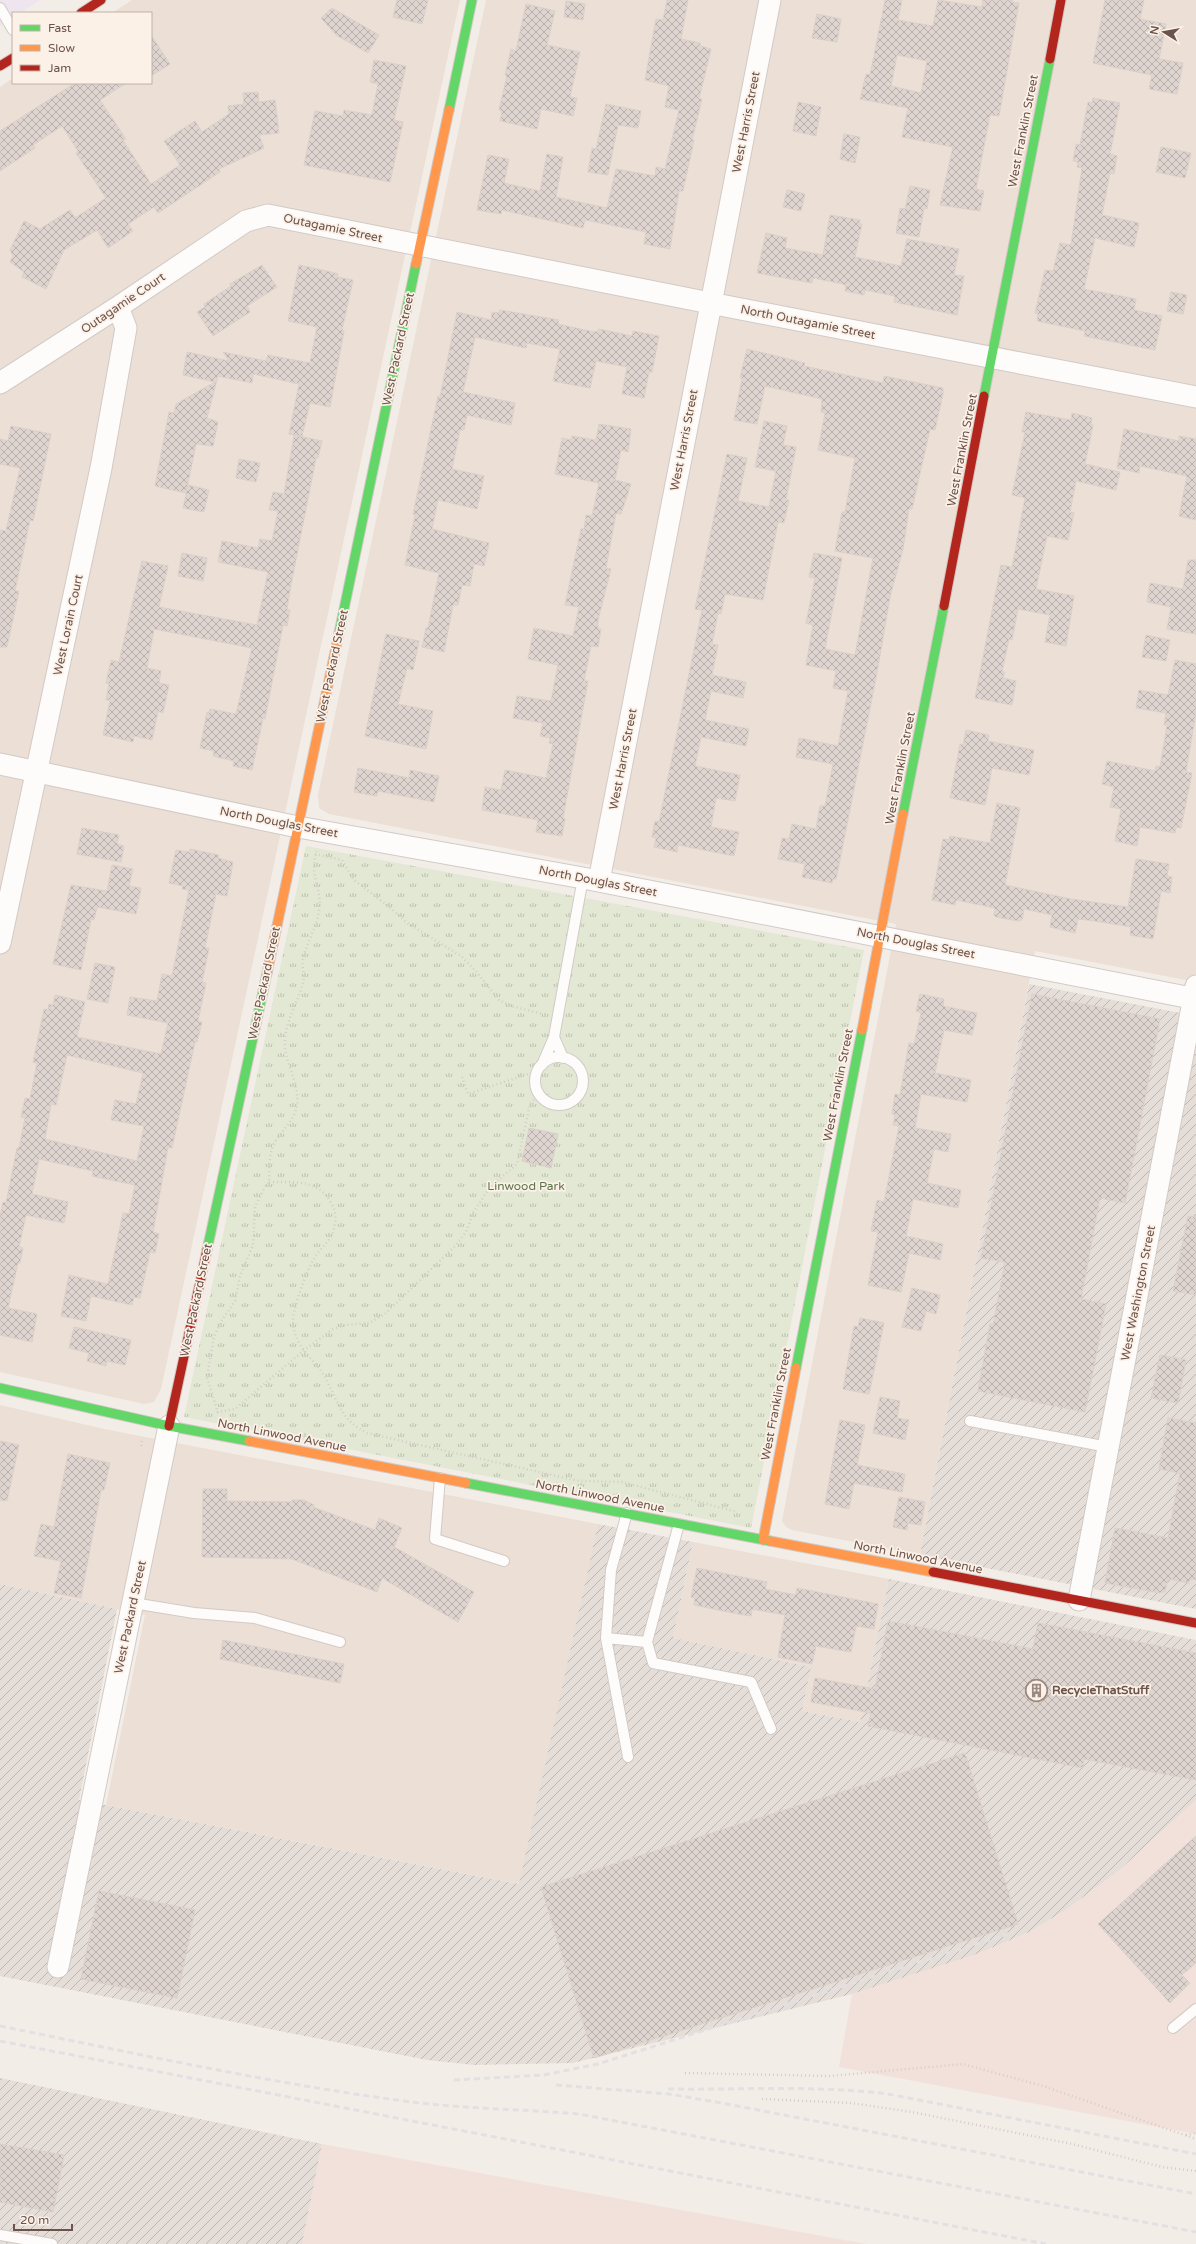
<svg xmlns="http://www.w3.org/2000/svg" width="1196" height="2244" font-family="'Varela Round',sans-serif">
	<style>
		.residential { fill: #ecdfd5 }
		.commercial { fill: #f2e1db }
		.industrial { fill: url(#industrial-furrows) }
		.education { fill: #eee5ee }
		.park { fill: url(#park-tufts) }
		.building { fill: url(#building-cross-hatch); stroke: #dbd0ca; fill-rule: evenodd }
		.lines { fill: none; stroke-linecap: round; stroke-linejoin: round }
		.lane-casing { stroke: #d2cac6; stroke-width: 12 }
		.street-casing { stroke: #d2cac6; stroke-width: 23 }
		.fast-casing { stroke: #d2c8c4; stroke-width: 11 }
		.slow-casing { stroke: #d2c8c4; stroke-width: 11 }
		.jam-casing { stroke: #d2c8c4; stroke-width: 11 }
		.path { stroke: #d4ccc9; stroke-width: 2.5; stroke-dasharray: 1 3; stroke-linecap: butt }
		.lane { stroke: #fdfcfb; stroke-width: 10 }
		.street { stroke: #fdfcfb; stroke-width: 21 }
		.fast { stroke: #63d668; stroke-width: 9 }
		.slow { stroke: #ff974d; stroke-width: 9 }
		.jam { stroke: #b3261e; stroke-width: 9 }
		.rail { stroke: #e2e0e2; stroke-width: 3; stroke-dasharray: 6 4; stroke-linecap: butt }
		.labels { text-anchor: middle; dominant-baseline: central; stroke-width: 3.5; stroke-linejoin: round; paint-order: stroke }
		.street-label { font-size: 12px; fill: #6c534c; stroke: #fcf1e7 }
		.park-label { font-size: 12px; fill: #5b7649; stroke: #fcf1e7 }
		.poi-label { font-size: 12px; font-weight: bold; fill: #6c534c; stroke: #fcf1e7; text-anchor: start }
	</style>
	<defs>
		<pattern id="industrial-furrows" width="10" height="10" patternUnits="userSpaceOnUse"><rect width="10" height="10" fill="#e5ddd8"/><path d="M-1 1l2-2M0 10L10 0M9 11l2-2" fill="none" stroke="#beb6b1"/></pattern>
		<pattern id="park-tufts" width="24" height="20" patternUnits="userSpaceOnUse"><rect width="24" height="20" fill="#e2e8d3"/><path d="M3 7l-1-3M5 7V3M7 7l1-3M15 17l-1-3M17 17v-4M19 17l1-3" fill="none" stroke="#bbbfad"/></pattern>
		<pattern id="building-cross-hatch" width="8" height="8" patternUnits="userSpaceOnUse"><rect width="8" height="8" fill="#dfd5d0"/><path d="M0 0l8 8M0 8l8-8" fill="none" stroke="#b9afab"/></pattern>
	</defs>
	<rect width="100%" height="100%" fill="#f3ede7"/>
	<path class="residential" d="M132,0H460L161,1389L154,1402L144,1404L0,1372V87L13,78V83H151V13H112Z
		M486,0H1196V982L1035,951L920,1555L792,1530L786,1527L782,1521L896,924L329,814L319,808L318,795Z
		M0,1405L109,1430L598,1524L520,1884L106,1805L145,1615L0,1584Z
		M693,1542L889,1579L860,1722L802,1711L811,1667L673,1638Z"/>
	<path class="commercial" d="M1196,1800V2134L839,2067L852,1994L977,1954L1029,1932L1064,1911L1116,1873Z
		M322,2144L866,2244H302Z"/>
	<path class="industrial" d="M1029,984L1196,1016V1609L920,1555Z
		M598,1524L693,1542L673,1638L811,1667L802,1711L860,1722L889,1579L1196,1640V1800L1116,1873L1064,1911L1029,1932L977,1954L852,1994L573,2063L474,2065L427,2060L0,1976V1584L117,1609L79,1800L519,1884Z
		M0,2078L322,2144L302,2244H0Z"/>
	<path class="education" d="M0,0H40L20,13H13V18L0,26Z"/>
	<path class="park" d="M306,846L864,950L751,1528L184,1417Z"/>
	<path class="building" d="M397,0H428L422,24L393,17Z
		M667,0H688L681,39L700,43V46L711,49L699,99H702L692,140H694L683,191H679L670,249L644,244L646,232L585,220L583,228L502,210L501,214L477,210L488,155L509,159L504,183L540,191L547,154L563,157L556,197L607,208L616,169L655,176L656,167L665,169L679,110L665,107L669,86L645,80L656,19L663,20Z
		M885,0H902L898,20L933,26L938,0L982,7L983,0H1013L1012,2L1019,3L999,116L990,115L984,146L976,189L984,191L980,211L940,205L953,147L902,137L908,108L860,99L866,74L870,75ZM897,55L927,61L921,93L891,86Z
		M1105,0H1144L1140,19L1166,24L1159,59L1183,63L1177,94L1149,89L1152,75L1093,63Z
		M566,1L585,4L583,20L564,17Z
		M526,4L555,11L547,45L580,52L570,97L577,98L573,116L541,109L537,129L500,121L502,111L499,110L507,76L505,75L511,49L516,51Z
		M332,8L379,35L368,53L336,35L321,18Z
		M817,14L841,19L837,42L812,38Z
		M151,35L170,64L151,76Z
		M374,60L406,66L394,120L403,122L390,182L304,165L315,111L343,116L344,110L372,115L378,84L370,82Z
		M75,83H126L100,100L126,139L123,140L151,184L180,165L164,141L195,121L202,132L229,114L228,106L244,104L243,93L258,92L259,102L275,100L279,133L259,135L264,148L219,169L220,172L158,213L154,207L128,224L133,231L108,248L97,230L64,250L46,289L22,277L24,272L10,262L13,256L10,250L24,221L40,229L70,210L75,218L106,198L76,153L78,151L62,126L33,145L35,148L0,171V131Z
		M1093,98L1120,103L1110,154L1117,156L1114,174L1110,173L1102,215L1139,223L1134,247L1095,238L1084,289L1136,299L1134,310L1162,316L1155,350L1084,336L1085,331L1037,321L1038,314L1035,313L1045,270L1053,271L1060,243L1071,245L1082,168L1077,167L1078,162L1073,161L1076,144L1080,145L1088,102L1092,103Z
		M798,102L821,107L816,136L793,131Z
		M606,104L641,111L638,128L618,125L608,175L588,172L592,148L596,149Z
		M844,134L860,137L855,163L840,159Z
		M1161,147L1191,153L1185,178L1156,172Z
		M910,186L930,190L927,209L924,208L919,237L896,233L900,208L905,209Z
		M787,190L805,194L801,211L783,207Z
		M830,215L860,220L859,224H862L855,257L901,266L907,239L959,249L954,275L964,276L957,315L894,302L895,296L865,290L864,295L845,291L846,286L843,284L813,278L812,283L757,273L766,233L787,238L785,248L823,255Z
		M262,265L277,287L247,306L250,312L213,336L197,312L205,307L204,304L231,286L230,284Z
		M299,265L331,272L338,274L337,277L353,280L342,330L344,331L330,407L310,403L302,436L289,434L299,384L253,374L252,383L218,376L207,418L218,422L213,446L196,444L186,493L155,486L169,412L174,413L176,404L215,382L183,375L187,352L229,361L223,352L266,361L268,355L310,363L317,327L288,321Z
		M1171,292L1187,295L1183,314L1167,311Z
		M500,310L559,320L558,324L594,332L598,331L599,329L632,336L633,331L659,336L652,372H649L644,398L622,394L627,367L596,361L590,388L568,384L553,381L560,349L527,343L526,348L475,337L463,392L515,403L511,425L467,415L464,430H460L452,469L484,476L477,509L438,500L432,529L489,543L484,566L474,564L470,586L462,585L458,605H453L444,652L422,647L426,628H428L439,573L405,565L415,515L413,514L438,396L440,397L457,312L491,320L492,312L499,313Z
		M747,349L805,363L804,366L883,383L884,376L943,388V394L935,430L930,429L912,509H909L903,549L890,597L877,673L838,870L836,879H833L832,883L802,877L805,864L778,859L782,838L789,839L792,824L816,829L820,806H825L833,764L796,757L799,738L838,746L848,691L833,688L836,671L806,665L813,625L806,623L815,578L809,577L814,553L842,558L825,649L855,655L873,558L835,551L842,512H845L855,458L818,450L825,413L821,412L822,399L765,386L757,424L734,420L742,378H740Z
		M1026,412L1071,420L1072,413L1092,418L1091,424L1093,425L1085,464L1120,472L1116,490L1076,481L1070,512L1074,513L1068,540L1047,536L1036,589L1074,596L1066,646L1045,642L1050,615L1018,609L1012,640L1009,639L1002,672H1005L1003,678L1016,681L1012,705L975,698L1001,565L1012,567L1025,498L1012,495L1025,432H1022Z
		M764,421L787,426L783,445L796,447L786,500H789L784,523L778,522L763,600L725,594L721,614L718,613L712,644L718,645L712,675L746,682L743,698L711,691L705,720L749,729L746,746L701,737L695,766L740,775L735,801L716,798L711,827L739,832L734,856L678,845L677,852L654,847L656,838L652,837L655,821L659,822L702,610L695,609L727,454L747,458L738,501L769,507L776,471L755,467Z
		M599,424L631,429L628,452L621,450L615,480L631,484L621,514L616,513L606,568L611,569L598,620V629H601L598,647L591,646L584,681H588L563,818L565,819L562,836L536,832L538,820L482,810L485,787L501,790L505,770L546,778L553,744L549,743L550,738L540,736L543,723L513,718L517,696L551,701L558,665L528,659L534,628L573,636L579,607L565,605L581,529H584L586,515L592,516L599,483L555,474L562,438L571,440L572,436L596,440Z
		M11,426L51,434L33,521L30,520L15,591H19L7,647H0V530L6,531L20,468L0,464V439L8,441Z
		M1124,429L1179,441V436L1196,439V520L1179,516L1187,476L1140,466L1139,473L1117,468Z
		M294,435L322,441L318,458H316L291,585L287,609L290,610L287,626L283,625L265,719L263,718L252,770L233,766L234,761L213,756L214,751L200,748L207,712L209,713L210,709L236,714L252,648L154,629L147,668L161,671L159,683L169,685L163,713L158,711L152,740L134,736L133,742L103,735L110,700H106L109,684L106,683L111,660L119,662L142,561L168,566L159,607L257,625L268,572L218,562L222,541L258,548L260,539L272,541L278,511L269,510L273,492L284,494Z
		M239,459L260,463L256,482L236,478Z
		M188,485L209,490L204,512L183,508Z
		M182,553L207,558L203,581L178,576Z
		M1188,560H1196V634L1167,629L1171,607L1147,602L1150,583L1183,589Z
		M386,634L419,641L413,670L407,668L398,704L433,711L426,749L365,736Z
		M1146,635L1170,640L1166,661L1142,657Z
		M1175,660L1196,664V712L1186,772L1192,773L1181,828L1176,827L1175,833L1140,827L1137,846L1115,841L1121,809L1110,807L1114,787L1102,784L1107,761L1155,771L1156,766L1160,767L1167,725H1164L1166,713L1136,708L1139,690L1168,695Z
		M966,730L989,735L988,741L1034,750L1029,775L992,768L985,805L950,798L960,744L963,745Z
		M358,768L409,778L410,770L439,776L434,802L378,791L377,796L354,792Z
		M997,803L1020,808L1005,885L1071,899L1128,907L1136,859L1169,864L1167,876L1172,877L1170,893L1161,891L1153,939L1130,935L1131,927L1095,921L1078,919L1075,933L1050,927L1052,915L1024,909L1022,920L1018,921L996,917L994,915L995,908L956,900L955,905L932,900L943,839L949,840L950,836L990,843Z
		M82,828L119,835L117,844L124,846L121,862L77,854Z
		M190,849L219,855L218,858L233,862L227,896L216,894L205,948H209L202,982L206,983L198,1021L202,1022L197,1042H195L172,1148L168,1147L153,1232L159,1234L155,1253L150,1252L140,1298L134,1297L132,1305L91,1296L86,1321L61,1316L69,1275L108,1284L123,1213L129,1214L135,1185L92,1176L93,1171L39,1159L32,1194L68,1202L64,1223L26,1215L19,1247L23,1248L20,1263H18L8,1308L37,1314L32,1342L0,1335V1215L3,1202L6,1203L17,1148H19L25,1118L21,1117L25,1098L30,1099L37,1063L33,1062L44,1009L48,1010L49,1004L53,1005L55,995L85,1002L77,1037L161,1054L168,1023L127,1015L130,997L157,1001L162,974L172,976L189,890L182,889L183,886L169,883L176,850L189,852ZM67,1055L143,1073L136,1104L115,1100L111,1120L144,1126L137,1161L45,1139L51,1104L56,1105Z
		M112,865L133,869L129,886L141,888L136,914L97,907L94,920L91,919L81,970L53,964L71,885L107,891Z
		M95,963L115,967L108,1003L87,999Z
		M920,994L944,999L943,1006L977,1013L972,1035L944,1030L935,1073L971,1080L967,1102L921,1094L915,1128L951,1134L948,1152L934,1149L927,1183L961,1190L958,1208L913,1199L906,1236L943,1244L940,1260L909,1253L901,1292L868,1285L878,1232L871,1231L877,1200L884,1202L899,1126L893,1125L895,1115L892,1114L895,1094L900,1095L909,1043L914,1044L921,1013L916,1011Z
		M1032,994L1160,1019L1125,1203L1100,1198L1081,1299L1106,1304L1085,1412L978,1391L990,1324L993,1325L1005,1262L981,1258Z
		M529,1128L558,1134L551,1168L522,1161Z
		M1188,1216L1196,1217V1295L1173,1291Z
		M912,1288L940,1295L936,1314L926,1311L921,1331L902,1327Z
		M860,1318L884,1323L869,1394L843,1389L854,1326L858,1327Z
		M74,1327L131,1340L125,1365L107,1361L106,1366L87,1361L89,1353L69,1348Z
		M1160,1355L1186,1360L1178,1403L1151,1398Z
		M880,1397L900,1401L897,1418L909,1420L905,1440L873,1433Z
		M1168,1418L1196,1423V1580L1190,1579L1189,1583L1168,1579L1165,1592H1161L1160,1593L1105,1583L1115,1528L1168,1538L1180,1473L1159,1469Z
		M840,1420L865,1425L857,1465L905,1474L902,1492L854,1483L849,1509L825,1504Z
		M0,1441L19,1445L7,1501L0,1500Z
		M68,1454L110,1463L104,1490H101L81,1598L54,1593L61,1561L34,1556L41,1524L54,1527Z
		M203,1489H227V1501L292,1502V1500H304L314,1505L313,1507L375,1530L379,1518L402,1528L394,1547L474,1592L458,1622L382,1578L377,1592L292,1559L202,1557Z
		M899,1497L925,1502L921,1525L908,1523L907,1530L893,1527Z
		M697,1568L767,1582L765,1589L796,1595L797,1588L878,1604L874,1629L856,1626L851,1652L816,1646L812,1664L778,1657L785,1615L752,1609L751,1616L738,1614L694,1605L695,1598L691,1597Z
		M888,1621L1033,1649L1038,1623L1196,1653V1780L1084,1759L1083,1768L868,1726L871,1713L811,1702L815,1678L875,1689Z
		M223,1640L344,1664L340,1683L220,1659Z
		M965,1753L1018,1924L594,2058L541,1887Z
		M1196,1836V1963L1182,1975L1190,1983L1170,2003L1098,1924Z
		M99,1891L195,1910L177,1998L81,1979Z
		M0,2144L64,2155L53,2212L0,2202Z"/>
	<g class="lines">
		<defs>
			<path id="lane" d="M0,8L13,30
				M554,1037L583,878
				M535 1081a24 24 0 1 1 48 0a24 24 0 1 1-48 0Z
				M542,1065L554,1037L563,1058
				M970,1421L1108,1447
				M440,1478L435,1539L504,1561
				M627,1513L611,1570L606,1638L628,1757
				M679,1524L647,1642L653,1663L751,1682L771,1729
				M133,1603L194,1613L255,1618L340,1642
				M606,1638L647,1642
				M1173,2028L1196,2009
				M0,2235L52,2244"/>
			<path id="street" d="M0,383L118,307L246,221L268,215L710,303L1196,397
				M0,764L298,827L583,878L1196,999
				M599,881L770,0
				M0,943L101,468L126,328L118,307
				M1079,1600L1196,986
				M58,1967L169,1426"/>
			<path id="fast" d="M449,110L472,0
				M984,396L1050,59
				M339,633L416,264
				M903,814L944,606
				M207,1250L267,973
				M796,1368L862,1030
				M0,1388L169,1426L249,1441
				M466,1483L770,1541"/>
			<path id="slow" d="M416,264L449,110
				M267,973L339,633
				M862,1030L903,814
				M249,1441L466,1483
				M763,1540L796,1368
				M770,1541L933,1572"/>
			<path id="jam" d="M81,13L101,0
				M1050,59L1061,0
				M0,66L13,58
				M944,606L984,396
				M169,1426L207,1250
				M933,1572L1196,1623"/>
		</defs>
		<use href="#lane" class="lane-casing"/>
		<use href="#street" class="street-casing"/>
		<use href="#fast" class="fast-casing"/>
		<use href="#slow" class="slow-casing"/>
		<use href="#jam" class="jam-casing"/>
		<path class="path" d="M315,854L342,860L354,880L392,909L407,923L461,956L475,970L499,1000L511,1006L543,1014
			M462,1077L468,1094L531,1073
			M269,1182C294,1182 318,1179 331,1203C337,1212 336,1222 333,1232C329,1243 319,1249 314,1259C306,1272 293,1307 293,1322C295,1350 314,1357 326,1379C338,1402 341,1420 367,1433L561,1477L580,1481L622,1482L737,1512
			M217,1412L235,1409L303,1351L333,1329L345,1325L369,1323L385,1314L455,1246L466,1232L473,1213L490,1187L517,1164L530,1104L539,1094
			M218,1413L207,1377L214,1337L220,1323L235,1301L240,1276L253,1245L255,1207L264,1189L269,1182C270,1171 268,1158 273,1146C279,1132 294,1123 297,1105C300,1081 283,1062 285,1040C286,1020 298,1002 303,983C306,975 301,967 303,959C307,942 317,927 319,910C323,889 308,876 317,851
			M141,1446L142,1440
			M685,2073L830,2076L963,2064L1043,2086L1196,2139
			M762,2099L851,2103L912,2112L1072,2144L1162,2167L1196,2171
			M1186,2135L1196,2133"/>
		<use href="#lane" class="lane"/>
		<use href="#street" class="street"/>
		<use href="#fast" class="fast"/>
		<use href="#slow" class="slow"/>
		<use href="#jam" class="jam"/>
		<path class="rail" d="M0,2026C134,2053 269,2083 404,2101C463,2109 521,2109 579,2114L1196,2232
			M0,2041L1046,2244
			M454,2080L544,2075L598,2064L1011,1933
			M556,2085L669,2094L716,2102L1196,2194
			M668,2089C742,2090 815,2085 888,2094L1196,2154"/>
	</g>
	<defs>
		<symbol id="building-ring" viewBox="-11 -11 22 22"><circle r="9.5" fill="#fcf1e7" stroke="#9b8982" stroke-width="1.5"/><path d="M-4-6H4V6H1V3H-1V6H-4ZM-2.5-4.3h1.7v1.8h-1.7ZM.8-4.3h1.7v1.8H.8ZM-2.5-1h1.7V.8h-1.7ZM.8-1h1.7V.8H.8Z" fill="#9b8982"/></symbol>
	</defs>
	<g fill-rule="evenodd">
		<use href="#building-ring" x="1024" y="1678" width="25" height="25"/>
	</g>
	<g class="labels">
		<g class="street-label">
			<text transform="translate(746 122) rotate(-79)">West Harris Street</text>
			<text transform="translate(1023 131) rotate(-79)">West Franklin Street</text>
			<text transform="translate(333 228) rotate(12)">Outagamie Street</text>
			<text transform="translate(123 303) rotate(-34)">Outagamie Court</text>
			<text transform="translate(808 322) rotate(11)">North Outagamie Street</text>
			<text transform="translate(398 349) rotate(-78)">West Packard Street</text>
			<text transform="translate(684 440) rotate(-79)">West Harris Street</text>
			<text transform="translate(962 450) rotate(-79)">West Franklin Street</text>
			<text transform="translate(68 625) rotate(-78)">West Lorain Court</text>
			<text transform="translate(332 666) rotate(-78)">West Packard Street</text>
			<text transform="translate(623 759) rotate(-79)">West Harris Street</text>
			<text transform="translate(900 768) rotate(-79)">West Franklin Street</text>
			<text transform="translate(279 822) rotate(11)">North Douglas Street</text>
			<text transform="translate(598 881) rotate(11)">North Douglas Street</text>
			<text transform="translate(916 943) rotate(11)">North Douglas Street</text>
			<text transform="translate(264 983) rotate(-78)">West Packard Street</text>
			<text transform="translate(838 1085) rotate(-79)">West Franklin Street</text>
			<text transform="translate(1138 1293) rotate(-79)">West Washington Street</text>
			<text transform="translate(196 1300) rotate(-78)">West Packard Street</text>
			<text transform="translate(776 1404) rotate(-79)">West Franklin Street</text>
			<text transform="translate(282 1435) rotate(11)">North Linwood Avenue</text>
			<text transform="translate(600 1496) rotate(11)">North Linwood Avenue</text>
			<text transform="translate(918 1557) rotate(11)">North Linwood Avenue</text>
			<text transform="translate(130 1617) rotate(-78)">West Packard Street</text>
		</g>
		<g class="park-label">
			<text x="526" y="1186">Linwood Park</text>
		</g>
		<g class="poi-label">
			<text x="1052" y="1690">RecycleThatStuff</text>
		</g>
	</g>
	<rect x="12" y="12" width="140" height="72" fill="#fcf1e7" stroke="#c2b2a9"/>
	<rect x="20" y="25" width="20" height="6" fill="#63d668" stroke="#c2b2a9"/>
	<text x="48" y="32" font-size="12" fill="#6c534c">Fast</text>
	<rect x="20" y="45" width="20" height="6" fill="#ff974d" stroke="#c2b2a9"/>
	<text x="48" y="52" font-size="12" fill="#6c534c">Slow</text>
	<rect x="20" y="65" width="20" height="6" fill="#b3261e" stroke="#c2b2a9"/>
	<text x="48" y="72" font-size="12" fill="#6c534c">Jam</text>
	<g transform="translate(1164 32) rotate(281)" stroke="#fcf1e7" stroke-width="3" paint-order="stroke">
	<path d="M0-3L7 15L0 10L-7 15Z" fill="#6c534c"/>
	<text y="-6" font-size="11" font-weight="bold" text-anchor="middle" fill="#6c534c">N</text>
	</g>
	<path d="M14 2224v6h58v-6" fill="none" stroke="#6c534c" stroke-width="2"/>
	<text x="20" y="2224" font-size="12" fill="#6c534c" stroke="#fcf1e7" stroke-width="3" paint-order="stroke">20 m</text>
</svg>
